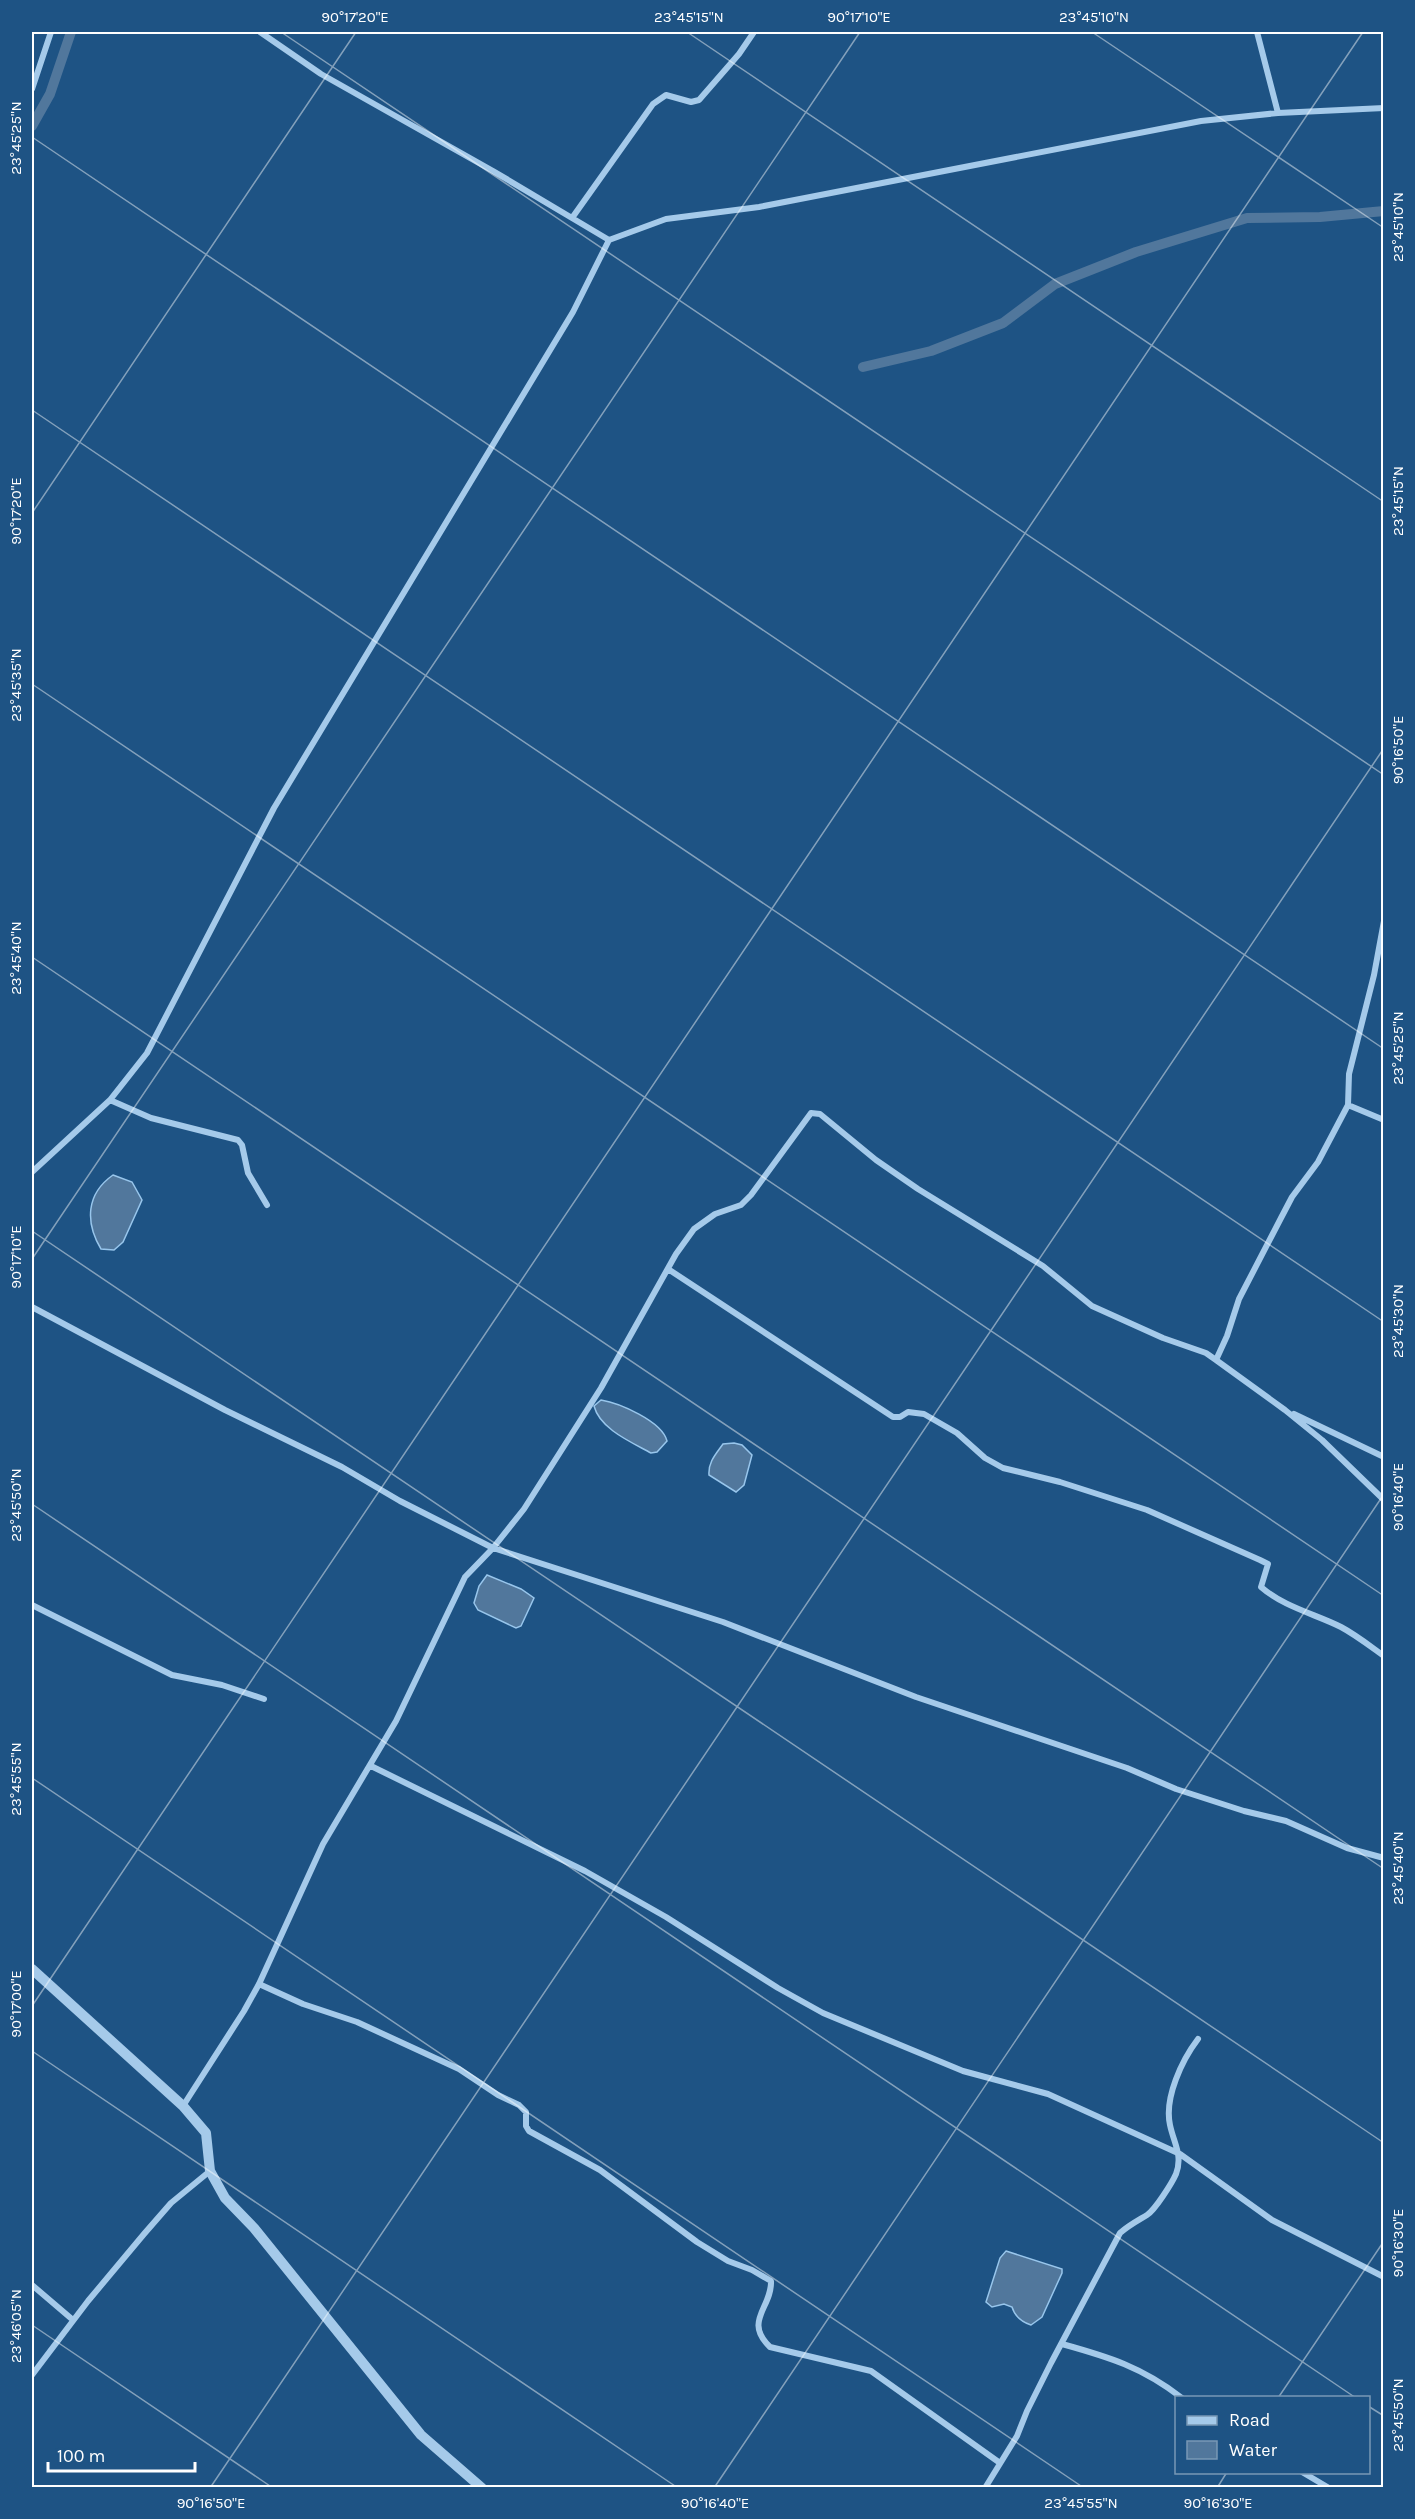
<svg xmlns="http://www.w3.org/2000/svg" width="1415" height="2519" font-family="Karla,sans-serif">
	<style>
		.water { fill: #51779c; stroke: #98c6ec; stroke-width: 1.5 }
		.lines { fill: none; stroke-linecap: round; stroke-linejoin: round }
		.canal { stroke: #51779c; stroke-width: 10 }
		.minor { stroke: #a5caea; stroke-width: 6 }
		.tertiary { stroke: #a5caea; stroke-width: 10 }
		.ticks { fill: none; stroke: #fff; stroke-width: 1.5; stroke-opacity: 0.45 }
		.neatline { fill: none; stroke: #fff; stroke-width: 2 }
		.ticks-label { font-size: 15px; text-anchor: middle; fill: #fff }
	</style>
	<rect width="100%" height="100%" fill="#1e5384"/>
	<path class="water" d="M113,1175L132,1182L142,1200L123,1242L114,1250L101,1249C85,1222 86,1194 113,1175Z
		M601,1400C619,1403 662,1421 667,1441L657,1452L651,1453C631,1442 600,1429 594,1406Z
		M734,1443L742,1445L752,1455L744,1485L736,1492L709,1475C708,1462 716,1454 723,1444Z
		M487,1575L521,1589L534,1598L521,1626L516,1628L478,1610L474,1603L479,1586Z
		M1006,2251L1062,2269V2273L1042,2317L1031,2325C1022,2322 1015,2317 1012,2307L1004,2304L992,2307L986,2302L1000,2258Z"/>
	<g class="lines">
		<path class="canal" d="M32,126L50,94L71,32
			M863,367L931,351L1003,323L1055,284L1136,252L1247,218L1320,217L1384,211"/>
		<path class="minor" d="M260,32L321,74L493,171L572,218L653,104L666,95L691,102L699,100L739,54L754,32
			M1257,32L1278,113
			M32,89L51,32
			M572,218L609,240
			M110,1100L151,1118L238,1140L242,1145L248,1173L267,1205
			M1348,1105L1384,1120
			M32,1172L110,1100L147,1053L274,808L573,312L609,240L666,219L759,207L1201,121L1278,113L1384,108
			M668,1269L893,1417H900L908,1412L924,1414L957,1433L985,1458L1003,1468L1060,1482L1147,1510L1260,1560L1268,1564L1261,1587C1284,1607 1315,1614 1341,1627C1356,1635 1370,1646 1384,1656
			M32,1307L225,1410L342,1467L400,1501L493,1548L723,1622L916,1697L1127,1768L1176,1789L1244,1811L1286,1821L1347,1848L1384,1858
			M1216,1360L1285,1410L1322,1440L1384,1500
			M1294,1414L1384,1457
			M32,1605L172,1675L222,1685L264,1699
			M371,1766L585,1871L666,1917L778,1988L823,2013L963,2071L1048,2094L1180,2154L1272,2220L1384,2277
			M259,1984L303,2004L357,2022L459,2069L498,2095L519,2105L526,2112V2126L529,2131L600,2170L697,2242L728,2261L752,2270L771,2281C772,2308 743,2321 770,2347L871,2371L1000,2463
			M183,2106L244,2011L259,1984L323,1844L396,1721L465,1577L493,1548L524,1509L601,1388L676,1254L694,1229L715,1214L741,1205L751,1195L811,1113L820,1114L876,1160L918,1189L1043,1266L1092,1306L1163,1338L1206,1353L1216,1360L1227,1336L1239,1299L1281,1218L1292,1197L1318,1162L1348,1105L1349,1074L1374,975L1384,921
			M32,2285L73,2320
			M1062,2344C1109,2357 1142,2367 1182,2398
			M32,2375L88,2301L144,2234L171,2203L210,2171
			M1302,2472L1329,2488
			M985,2488L1017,2436L1027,2411L1051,2363L1120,2233C1129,2225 1137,2221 1147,2215C1155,2210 1172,2183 1176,2174C1183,2155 1174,2144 1170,2125C1164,2098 1182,2060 1198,2039"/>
		<path class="tertiary" d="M32,1969L183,2106L206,2133L210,2171L225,2198L254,2228L421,2435L482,2488"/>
	</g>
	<path class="ticks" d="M281,32L1384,775M687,32L1384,502M1092,32L1384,228M32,137L1384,1049M32,410L1384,1322M32,513L356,32M32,684L1384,1596M32,957L1384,1869M32,1231L1384,2143M32,1259L860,32M32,1504L1356,2398M32,1778L1084,2488M32,2006L1363,32M32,2051L678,2488M32,2325L273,2488M1278,2398L1384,2241M1368,2406L1384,2416M210,2488L1384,748M714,2488L1384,1494M1217,2488L1227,2472"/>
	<rect width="1415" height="2519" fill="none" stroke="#1e5384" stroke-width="66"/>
	<rect x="1175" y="2396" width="195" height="78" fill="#1e5384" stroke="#7898b5" stroke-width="1.5"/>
	<rect x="1187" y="2416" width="30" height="9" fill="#a5caea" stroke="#7898b5" stroke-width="1.5"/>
	<text x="1229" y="2426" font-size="18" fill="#ffffff">Road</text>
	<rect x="1187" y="2441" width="30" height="18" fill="#51779c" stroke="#7898b5" stroke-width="1.5"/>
	<text x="1229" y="2456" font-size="18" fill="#ffffff">Water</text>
	<path d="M48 2462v9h147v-9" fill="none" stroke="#ffffff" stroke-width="3"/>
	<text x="57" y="2462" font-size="18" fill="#ffffff" stroke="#1e5384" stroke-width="4.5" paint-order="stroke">100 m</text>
	<rect x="33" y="33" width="1349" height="2453" class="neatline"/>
	<g class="ticks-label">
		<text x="355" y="22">90°17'20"E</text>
		<text x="689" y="22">23°45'15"N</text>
		<text x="859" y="22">90°17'10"E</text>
		<text x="1094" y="22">23°45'10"N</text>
		<text transform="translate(16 138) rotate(-90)" y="5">23°45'25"N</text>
		<text transform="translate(1398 227) rotate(-90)" y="5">23°45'10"N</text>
		<text transform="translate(1398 501) rotate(-90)" y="5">23°45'15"N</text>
		<text transform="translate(16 511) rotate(-90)" y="5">90°17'20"E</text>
		<text transform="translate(16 685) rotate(-90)" y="5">23°45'35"N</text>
		<text transform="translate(1398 750) rotate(-90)" y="5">90°16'50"E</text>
		<text transform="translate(16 958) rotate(-90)" y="5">23°45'40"N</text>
		<text transform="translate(1398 1048) rotate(-90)" y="5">23°45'25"N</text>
		<text transform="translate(16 1257) rotate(-90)" y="5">90°17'10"E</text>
		<text transform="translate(1398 1321) rotate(-90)" y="5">23°45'30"N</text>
		<text transform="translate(1398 1497) rotate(-90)" y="5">90°16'40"E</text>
		<text transform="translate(16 1505) rotate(-90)" y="5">23°45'50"N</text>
		<text transform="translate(16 1779) rotate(-90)" y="5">23°45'55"N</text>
		<text transform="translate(1398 1868) rotate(-90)" y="5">23°45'40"N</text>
		<text transform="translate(16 2004) rotate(-90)" y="5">90°17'00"E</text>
		<text transform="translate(1398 2243) rotate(-90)" y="5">90°16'30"E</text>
		<text transform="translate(16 2326) rotate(-90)" y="5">23°46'05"N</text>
		<text transform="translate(1398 2415) rotate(-90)" y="5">23°45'50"N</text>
		<text x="211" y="2508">90°16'50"E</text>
		<text x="715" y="2508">90°16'40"E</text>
		<text x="1081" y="2508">23°45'55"N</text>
		<text x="1218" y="2508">90°16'30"E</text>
	</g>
</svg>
